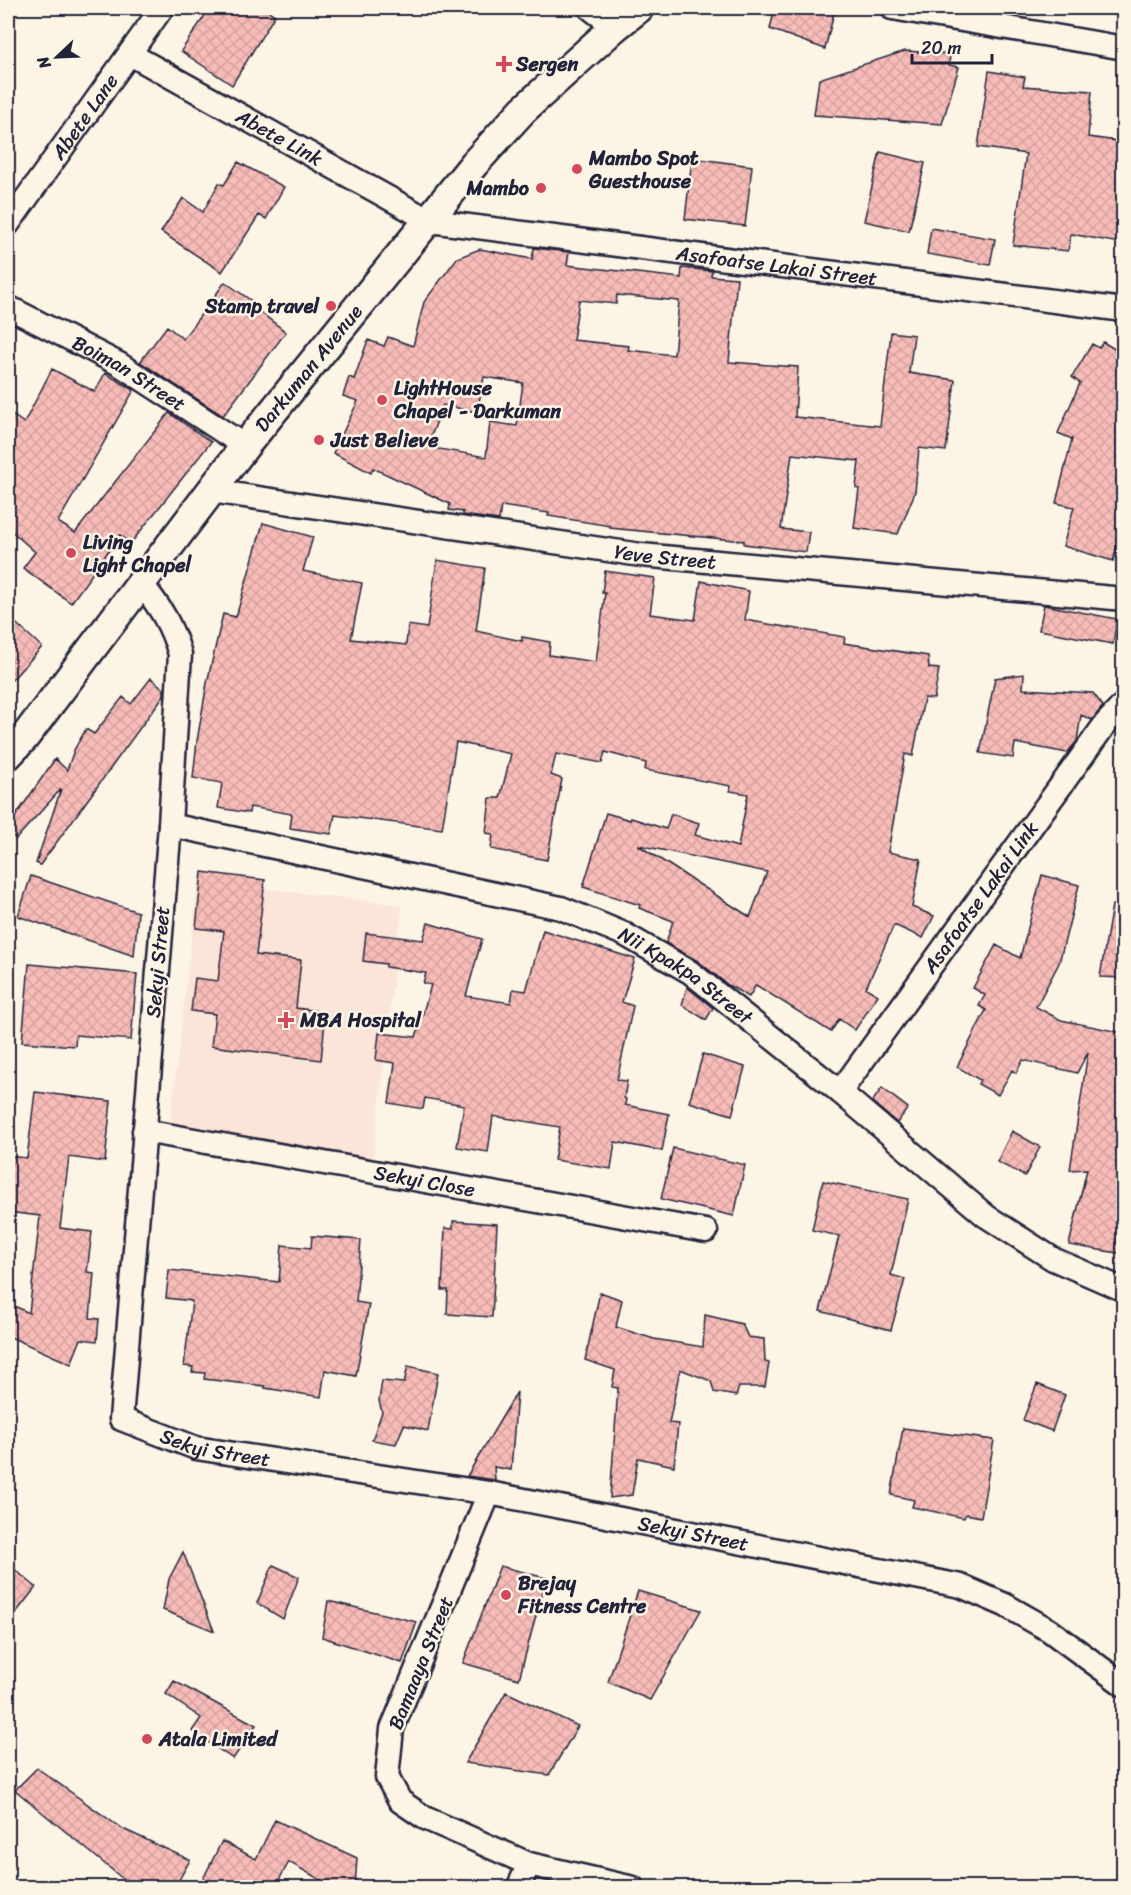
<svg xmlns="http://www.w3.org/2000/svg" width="1131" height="1895" font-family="Sriracha,sans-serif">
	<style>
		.built { fill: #fbe4d8 }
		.building { fill: url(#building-cross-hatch); stroke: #22223b; stroke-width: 1.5; fill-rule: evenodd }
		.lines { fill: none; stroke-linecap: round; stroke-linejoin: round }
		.minor-casing { stroke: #22223b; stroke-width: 27 }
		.tertiary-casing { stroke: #22223b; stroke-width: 33 }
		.minor { stroke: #fcf5e5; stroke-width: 22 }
		.tertiary { stroke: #fcf5e5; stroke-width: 28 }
		.poi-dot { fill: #d1495b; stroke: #fcf5e5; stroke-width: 2 }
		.labels { text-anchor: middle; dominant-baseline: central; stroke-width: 5; stroke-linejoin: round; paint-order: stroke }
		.poi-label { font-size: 20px; font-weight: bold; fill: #22223b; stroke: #fcf5e5; text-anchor: start }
		.street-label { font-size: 20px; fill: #22223b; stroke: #fcf5e5 }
	</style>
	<defs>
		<pattern id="building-cross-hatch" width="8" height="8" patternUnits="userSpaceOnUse" patternTransform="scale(1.5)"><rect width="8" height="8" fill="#f8bcb8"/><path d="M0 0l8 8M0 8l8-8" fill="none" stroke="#d4a19f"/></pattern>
	</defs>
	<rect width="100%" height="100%" fill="#fcf5e5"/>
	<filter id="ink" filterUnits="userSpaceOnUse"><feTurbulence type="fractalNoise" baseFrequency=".0167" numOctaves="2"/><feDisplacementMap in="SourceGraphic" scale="12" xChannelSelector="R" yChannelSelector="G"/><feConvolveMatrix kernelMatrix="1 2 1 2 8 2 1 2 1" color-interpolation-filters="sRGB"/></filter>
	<g filter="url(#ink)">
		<path class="built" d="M198,881L402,905L373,1159L169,1135Z"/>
		<path class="building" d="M210,8H263L275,15L232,85L181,51Z
			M775,8H818L834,13L825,49L770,29Z
			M905,51L950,54L949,65L959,67L942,124L814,115L819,79Z
			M989,71L1025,77L1023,86L1092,91L1088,137L1124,142V220L1119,243L1071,234L1068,251L1013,245L1026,154L978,147Z
			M880,152L925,163L909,231L864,221Z
			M692,158L752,166L745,226L685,219Z
			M238,162L284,187L266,219L259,215L222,272L161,232L183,198L203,212L219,183L224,185Z
			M931,228L995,239L990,265L927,254Z
			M534,248L569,252L567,265L681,278L682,268L712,271L711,276L737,278L729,362L798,367L795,417L880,426L891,332L914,335L909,373L955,380L946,451L919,448L915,492L898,534L854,528L859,489L856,488L859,461L792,454L781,529L809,532L806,552L744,544V541L610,528L611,526L548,516L549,513L501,506L499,520L463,515V512L449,510L450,504L373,468L371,473L333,453L358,401L343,396L349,377L354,379L368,340L384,346L388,337L413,346L424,302L457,258L480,249L532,259ZM617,295L679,301L674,355L628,350L629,346L573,340L579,300L616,304ZM484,377L523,383L517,426L490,422L486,457L427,447L443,405L477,412Z
			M225,282L253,302L251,305L286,332L223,416L140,362L167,326L183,339Z
			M1103,342L1124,355V524L1113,561L1063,546L1074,507L1056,503L1072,439L1058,433L1080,383L1072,377L1092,344L1099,348Z
			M52,369L95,392L105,373L134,390L58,522L75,533L169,413L211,442L131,543L120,535L71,603L23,568L35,552L8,528V412L24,423Z
			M263,523L313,537L303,571L362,583L351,639L406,645L408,625L427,628L437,560L485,568L476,631L522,641V637L550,642L549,655L596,662L605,593H602L605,571L655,578L650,614L695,620L701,581L749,591L745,620L845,637L844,643L928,656L929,668L939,669L934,699L924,698L913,756L905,754L888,852L921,859L912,907L934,916L923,938L894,925L866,988L878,995L855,1030L839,1019L831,1032L756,985L749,997L728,985L698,961L666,943L673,921L639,908L640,905L583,887L606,813L630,820L631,818L666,829L671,814L699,823L695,835L738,847L748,794L730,791L731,786L645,770L646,763L605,752L602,763L556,754L551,775L562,779L547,860L491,849L493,834L486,833L490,798H500L511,754L456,742L442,829L335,815L331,834L290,828L292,814L250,807L249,813L218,808L222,783L193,778L197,741L207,683L223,614L236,617ZM638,845L767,872L750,917Z
			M1044,605L1117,619L1113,644L1039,630Z
			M8,616L42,647L8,684Z
			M1024,674L1023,689L1093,693L1103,706L1092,720L1081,715L1077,741L1067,753L1015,743L1013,758L980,753L995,678Z
			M151,678L164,689V695L40,865L36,863L61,789L16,839L8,832V827L55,759L67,770L74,750L86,729L94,734L123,697L131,704Z
			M202,872L265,880L256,955L301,960L296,1008L326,1012L321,1060L211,1046L215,1014L191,1011L195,978L218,981L224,931L196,928Z
			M1042,875L1079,885L1059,963L1036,1007L1061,1020L1124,1033V1254L1069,1245L1087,1169L1070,1170L1088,1052L1077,1073L1023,1060L1016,1073L1012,1070L998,1095L978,1084L980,1080L957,1067L986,1010L979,1006L985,995L973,988L996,945L1020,958Z
			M31,876L138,912L134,956L18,916Z
			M1112,905L1124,906V978L1100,977Z
			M428,923L482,939L466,996L511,1003L513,989L526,991L543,930L635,959L622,1002L633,1006L617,1080L627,1081L624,1098L626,1099L625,1105L669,1114L662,1151L615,1142L611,1169L554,1160L560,1127L493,1116L488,1152L457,1147L464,1105L425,1098L423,1109L389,1103L395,1063L376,1060L379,1033L416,1037L431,985L423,983L426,973L386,967V964L363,961L366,933L423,940Z
			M29,964L137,974L131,1040L76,1035L75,1046L22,1042Z
			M687,987L713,1008L706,1020L682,1005Z
			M703,1054L745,1067L732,1115L689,1102Z
			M882,1088L908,1108L897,1123L872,1102Z
			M35,1092L111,1101L105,1162L69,1157L60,1228L92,1232L87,1272L94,1273L90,1318L99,1319L97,1341L81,1339L71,1364L8,1336V1303L29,1313L40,1216L8,1212V1156L27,1158Z
			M1012,1131L1040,1147L1025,1176L997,1162Z
			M673,1148L745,1165L734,1216L661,1199Z
			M823,1181L908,1199L891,1275L905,1279L891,1330L820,1311L839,1236L812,1230Z
			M453,1221L497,1224L492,1317L447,1314L448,1290H442L445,1228L453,1229Z
			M312,1236L361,1240L356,1302L369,1304L356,1376L325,1370L321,1397L265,1388V1386L204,1379L205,1373L192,1372L193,1367L184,1366L192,1301L166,1298L169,1270L279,1282L282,1245L311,1248Z
			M600,1292L622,1300L616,1327L654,1339L703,1347L705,1315L742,1324L748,1337L764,1339L765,1362L769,1363L765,1387H739L736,1396L714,1392L711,1381L680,1369L669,1423L678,1424L674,1466L638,1458L632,1495L610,1498L618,1388L612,1387L615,1370L585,1360Z
			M408,1366L438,1373L428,1431L404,1425L396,1444L372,1440L382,1412L379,1401L382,1381L404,1383Z
			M1037,1384L1065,1395L1052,1431L1023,1420Z
			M517,1392L511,1470L494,1467L495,1480L467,1476Z
			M903,1428L994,1440L981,1517L966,1514L964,1518L912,1507L914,1500L891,1495Z
			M183,1552L214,1631L163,1610L169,1579Z
			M8,1564L36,1587L8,1623Z
			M273,1565L299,1577L283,1619L257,1603Z
			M500,1566L546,1578L519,1679L463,1663Z
			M638,1591L701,1610L650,1700L608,1682Z
			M328,1601L417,1622L402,1663L322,1637Z
			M174,1681L256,1725L233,1759L192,1731L201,1718L166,1694Z
			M506,1692L578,1726L549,1775L465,1763Z
			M37,1768L121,1828L190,1860L175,1887H137L123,1879L15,1790Z
			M275,1820L357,1858L355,1887H333L289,1862L275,1887H199L222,1841L256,1859Z"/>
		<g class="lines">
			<defs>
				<g id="minor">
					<path d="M590,8L615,27"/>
					<path d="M892,8L1124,48"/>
					<path id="s1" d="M130,54L430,221L1124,310"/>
					<path id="s2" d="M8,224L162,8"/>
					<path id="s3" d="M8,307L119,364L245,446"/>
					<path id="s4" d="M211,491L641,555L1124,599"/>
					<path id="s5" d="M141,583C160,607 171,624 180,654L170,825L121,1419L196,1448L489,1493L961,1586L1005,1605L1049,1630L1124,1685"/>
					<path id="s6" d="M170,825L561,908L624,934L690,972L840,1092L986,1216L1053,1259L1124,1290"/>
					<path id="s7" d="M840,1092L1106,723L1124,704"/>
					<path id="s8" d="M144,1131L706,1231"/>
					<path d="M489,1493L392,1729L387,1777L400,1801L425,1818L529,1864L633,1888"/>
					<path d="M518,1888L529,1864"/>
				</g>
				<g id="tertiary">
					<path id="s9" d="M8,755L24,738L245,446L474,164L523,110L615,27L639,8"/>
				</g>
			</defs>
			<use href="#minor" class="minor-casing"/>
			<use href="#tertiary" class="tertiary-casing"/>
			<use href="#minor" class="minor"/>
			<use href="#tertiary" class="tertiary"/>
		</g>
	</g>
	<g class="poi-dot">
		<path d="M501 55h6v6h6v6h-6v6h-6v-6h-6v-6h6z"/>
		<circle cx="577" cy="169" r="6"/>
		<circle cx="541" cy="188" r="6"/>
		<circle cx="331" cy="306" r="6"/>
		<circle cx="382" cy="400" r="6"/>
		<circle cx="319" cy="440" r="6"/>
		<circle cx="71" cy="553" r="6"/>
		<path d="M283 1011h6v6h6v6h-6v6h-6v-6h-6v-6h6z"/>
		<circle cx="506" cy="1595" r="6"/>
		<circle cx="147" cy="1739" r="6"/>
	</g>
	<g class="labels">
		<g class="poi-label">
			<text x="516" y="64">Sergen</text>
			<text x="589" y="158">Mambo Spot<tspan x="589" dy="23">Guesthouse</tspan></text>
			<text x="529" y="188" text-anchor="end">Mambo</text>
			<text x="319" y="306" text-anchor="end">Stamp travel</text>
			<text x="394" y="388">LightHouse<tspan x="394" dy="23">Chapel - Darkuman</tspan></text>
			<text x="331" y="440">Just Believe</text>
			<text x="83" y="542">Living<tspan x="83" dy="23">Light Chapel</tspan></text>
			<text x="300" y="1020">MBA Hospital</text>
			<text x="518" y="1583">Brejay<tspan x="518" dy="23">Fitness Centre</tspan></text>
			<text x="159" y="1739">Atala Limited</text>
		</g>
		<g class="street-label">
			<text stroke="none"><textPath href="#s2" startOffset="132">Abete Lane</textPath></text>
			<text stroke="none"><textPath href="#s1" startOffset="171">Abete Link</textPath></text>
			<text stroke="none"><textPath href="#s1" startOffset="693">Asafoatse Lakai Street</textPath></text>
			<text stroke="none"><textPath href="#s9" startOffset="490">Darkuman Avenue</textPath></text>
			<text stroke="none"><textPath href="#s3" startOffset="138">Boiman Street</textPath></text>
			<text stroke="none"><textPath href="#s4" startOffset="459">Yeve Street</textPath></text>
			<text stroke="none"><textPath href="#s7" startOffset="240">Asafoatse Lakai Link</textPath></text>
			<text transform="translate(158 962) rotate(-85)">Sekyi Street</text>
			<text stroke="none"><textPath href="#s6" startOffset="542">Nii Kpakpa Street</textPath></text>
			<text stroke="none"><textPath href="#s8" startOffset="285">Sekyi Close</textPath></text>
			<text stroke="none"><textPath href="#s5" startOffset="948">Sekyi Street</textPath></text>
			<text stroke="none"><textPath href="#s5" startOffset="1434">Sekyi Street</textPath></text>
			<text transform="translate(421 1663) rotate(-68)">Bamaaya Street</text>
		</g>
	</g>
	<rect width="1131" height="1895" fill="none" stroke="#fcf5e5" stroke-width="30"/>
	<rect x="15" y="15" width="1101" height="1865" fill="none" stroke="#22223b" stroke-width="2" filter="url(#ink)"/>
	<g transform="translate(57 57) rotate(247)" stroke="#fcf5e5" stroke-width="4.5" paint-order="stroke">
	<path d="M0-4.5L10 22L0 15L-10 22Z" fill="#22223b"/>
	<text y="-9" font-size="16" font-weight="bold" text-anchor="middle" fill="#22223b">N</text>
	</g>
	<path d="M912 54v9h80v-9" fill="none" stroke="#22223b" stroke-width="3"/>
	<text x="921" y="54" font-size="18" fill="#22223b" stroke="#fcf5e5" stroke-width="4.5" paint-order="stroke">20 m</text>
</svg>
